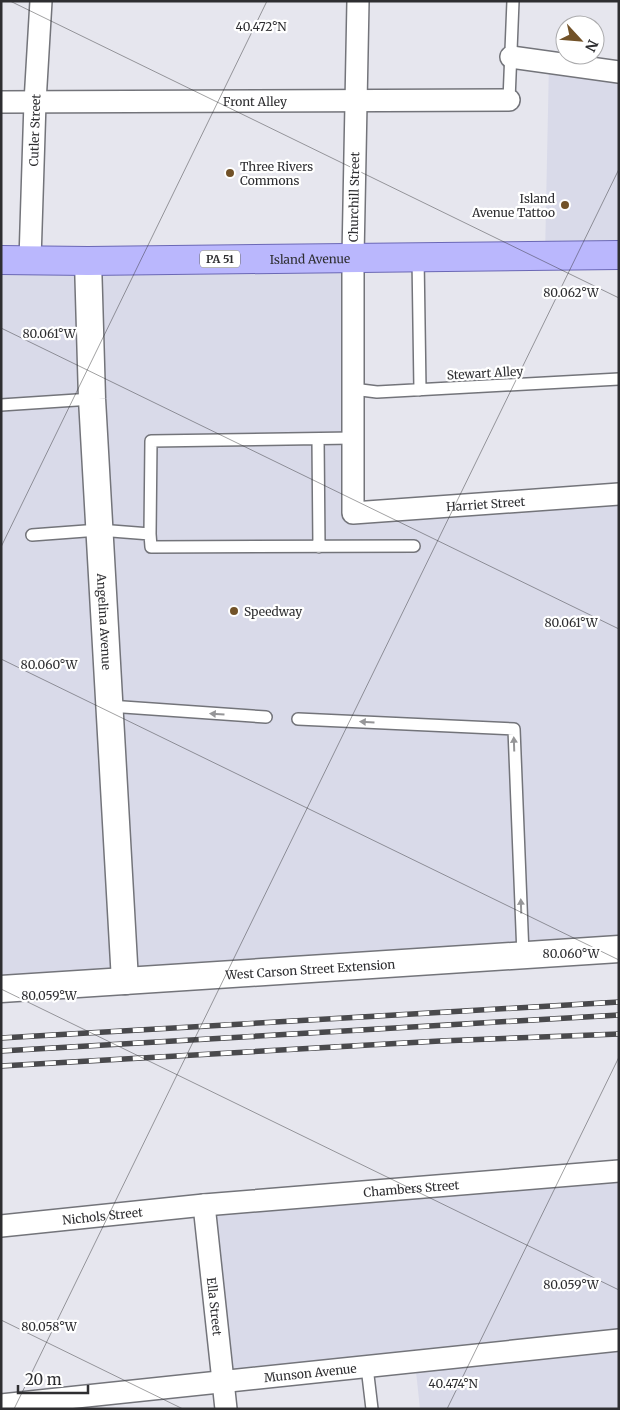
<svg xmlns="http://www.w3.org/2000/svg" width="620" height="1410" font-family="Merriweather,serif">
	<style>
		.built { fill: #d9dae9 }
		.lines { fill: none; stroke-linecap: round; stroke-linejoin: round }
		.service-casing { stroke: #73747a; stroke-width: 14 }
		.minor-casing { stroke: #73747a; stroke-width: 24 }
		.tertiary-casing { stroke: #73747a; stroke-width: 29 }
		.primary-casing { stroke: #6b68b5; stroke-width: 30 }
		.service { stroke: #fff; stroke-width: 11 }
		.minor { stroke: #fff; stroke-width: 21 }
		.tertiary { stroke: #fff; stroke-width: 26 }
		.primary { stroke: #bab7fd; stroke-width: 28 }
		.rail-casing { stroke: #49494c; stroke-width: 5.5 }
		.rail { stroke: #fff; stroke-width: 4; stroke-dasharray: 11; stroke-linecap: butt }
		.oneway { fill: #969698 }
		.ticks { fill: none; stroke: #2e2e31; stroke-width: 1; stroke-opacity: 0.45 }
		.poi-dot { fill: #725228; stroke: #fff; stroke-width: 2 }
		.labels { text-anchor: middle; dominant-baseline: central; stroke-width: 4.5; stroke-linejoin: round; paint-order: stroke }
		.shield { fill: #fff; stroke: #6d6d6f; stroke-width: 1 }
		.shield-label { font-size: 11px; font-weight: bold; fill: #2e2e31 }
		.street-label { font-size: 12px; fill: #2e2e31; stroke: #fff }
		.poi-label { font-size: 12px; fill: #2e2e31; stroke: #fff; text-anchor: start }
		.ticks-label { font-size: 12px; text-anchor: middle; fill: #2e2e31; stroke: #fff; stroke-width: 4.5; stroke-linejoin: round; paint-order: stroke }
	</style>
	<rect width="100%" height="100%" fill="#e6e6ee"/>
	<path class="built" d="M549,62L619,72V255L545,256Z
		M353,257L354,513L619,494V949L1,989V260Z
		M619,1171V1409H420L415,1362L223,1382L204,1205Z"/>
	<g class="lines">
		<defs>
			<path id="service" d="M509,100L513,1
				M418,257L420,390
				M353,389L377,392L619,379
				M1,405L92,399
				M318,439L319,547
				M150,534L151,441L353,438
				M32,535L99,530L150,534L151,547L414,546
				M109,706L266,717
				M298,719L514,729L523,955
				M367,1367L372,1409"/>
			<g id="minor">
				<path id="s1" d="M358,1L353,257V513L619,494"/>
				<path d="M511,57L619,72"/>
				<path id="s2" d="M1,102L509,100"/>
				<path id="s3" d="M30,260L35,102L41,1"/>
				<path id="s4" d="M204,1205L226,1409"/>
				<path id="s5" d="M1,1226L204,1205L619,1171"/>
				<path id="s6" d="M1,1405L619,1340"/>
			</g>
			<g id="tertiary">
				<path id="s7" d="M88,261L92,399L125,981"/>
				<path id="s8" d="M1,989L619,949"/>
			</g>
			<g id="primary">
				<path id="s9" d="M1,260L88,261L619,255"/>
			</g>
		</defs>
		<use href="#service" class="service-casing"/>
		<use href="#minor" class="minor-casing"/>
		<use href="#tertiary" class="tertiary-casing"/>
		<use href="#primary" class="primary-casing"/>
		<use href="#service" class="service"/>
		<use href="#minor" class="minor"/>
		<use href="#tertiary" class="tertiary"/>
		<use href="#primary" class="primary"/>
		<defs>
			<path id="rail" d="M1,1038L619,1002
				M1,1051L619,1015
				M1,1066L440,1041L619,1034"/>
		</defs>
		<use href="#rail" class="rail-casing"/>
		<use href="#rail" class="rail"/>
	</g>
	<defs><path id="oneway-solid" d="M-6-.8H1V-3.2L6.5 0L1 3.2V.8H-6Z" transform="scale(1.25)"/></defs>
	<g class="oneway">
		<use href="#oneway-solid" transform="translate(217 714) rotate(-176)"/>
		<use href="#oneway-solid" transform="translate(367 722) rotate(-177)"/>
		<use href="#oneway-solid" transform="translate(514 744) rotate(-92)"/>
		<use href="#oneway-solid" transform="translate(521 906) rotate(-92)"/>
	</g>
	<path class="ticks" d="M10,1L619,298M1,328L619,629M1,547L267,1M1,659L619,960M1,989L619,1290M1,1320L183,1409M14,1409L619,169M447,1409L619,1057"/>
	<g class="poi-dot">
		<circle cx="230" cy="173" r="5"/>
		<circle cx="565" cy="205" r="5"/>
		<circle cx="234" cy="611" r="5"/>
	</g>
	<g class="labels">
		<rect class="shield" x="200" y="250.5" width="40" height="17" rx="4"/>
		<g class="shield-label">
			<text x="220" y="259">PA 51</text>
		</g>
		<g class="street-label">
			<text stroke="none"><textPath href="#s2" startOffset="254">Front Alley</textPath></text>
			<text stroke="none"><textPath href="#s3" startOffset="130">Cutler Street</textPath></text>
			<text transform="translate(354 197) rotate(-89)">Churchill Street</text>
			<text stroke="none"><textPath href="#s9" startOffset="309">Island Avenue</textPath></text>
			<text transform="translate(485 373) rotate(-3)">Stewart Alley</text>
			<text stroke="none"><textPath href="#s1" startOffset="645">Harriet Street</textPath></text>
			<text stroke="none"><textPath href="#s7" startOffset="361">Angelina Avenue</textPath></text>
			<text stroke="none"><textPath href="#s8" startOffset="310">West Carson Street Extension</textPath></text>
			<text stroke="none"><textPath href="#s5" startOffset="412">Chambers Street</textPath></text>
			<text stroke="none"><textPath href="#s5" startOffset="102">Nichols Street</textPath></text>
			<text stroke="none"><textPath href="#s4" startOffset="102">Ella Street</textPath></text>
			<text stroke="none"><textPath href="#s6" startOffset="311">Munson Avenue</textPath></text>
		</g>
		<g class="poi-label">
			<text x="240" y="166">Three Rivers<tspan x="240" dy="14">Commons</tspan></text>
			<text x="555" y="198" text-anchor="end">Island<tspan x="555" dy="14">Avenue Tattoo</tspan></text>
			<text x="244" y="611">Speedway</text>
		</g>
	</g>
	<g class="ticks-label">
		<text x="261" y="31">40.472°N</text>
		<text x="571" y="297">80.062°W</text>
		<text x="49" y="338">80.061°W</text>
		<text x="571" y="627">80.061°W</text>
		<text x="49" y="669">80.060°W</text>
		<text x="571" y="958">80.060°W</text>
		<text x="49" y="1000">80.059°W</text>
		<text x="571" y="1289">80.059°W</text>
		<text x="49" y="1331">80.058°W</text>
		<text x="453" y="1388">40.474°N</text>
	</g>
	<rect width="620" height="1410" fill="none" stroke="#2e2e31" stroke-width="5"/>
	<g transform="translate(580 40) rotate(116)"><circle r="24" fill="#ffffff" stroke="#ababad"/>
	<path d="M0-4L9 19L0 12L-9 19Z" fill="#725228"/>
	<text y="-8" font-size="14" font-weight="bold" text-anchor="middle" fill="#2e2e31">N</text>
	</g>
	<path d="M18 1385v8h70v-8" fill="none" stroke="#2e2e31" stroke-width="2.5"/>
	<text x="25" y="1385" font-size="15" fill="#2e2e31" stroke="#ffffff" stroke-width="4" paint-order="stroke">20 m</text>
</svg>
